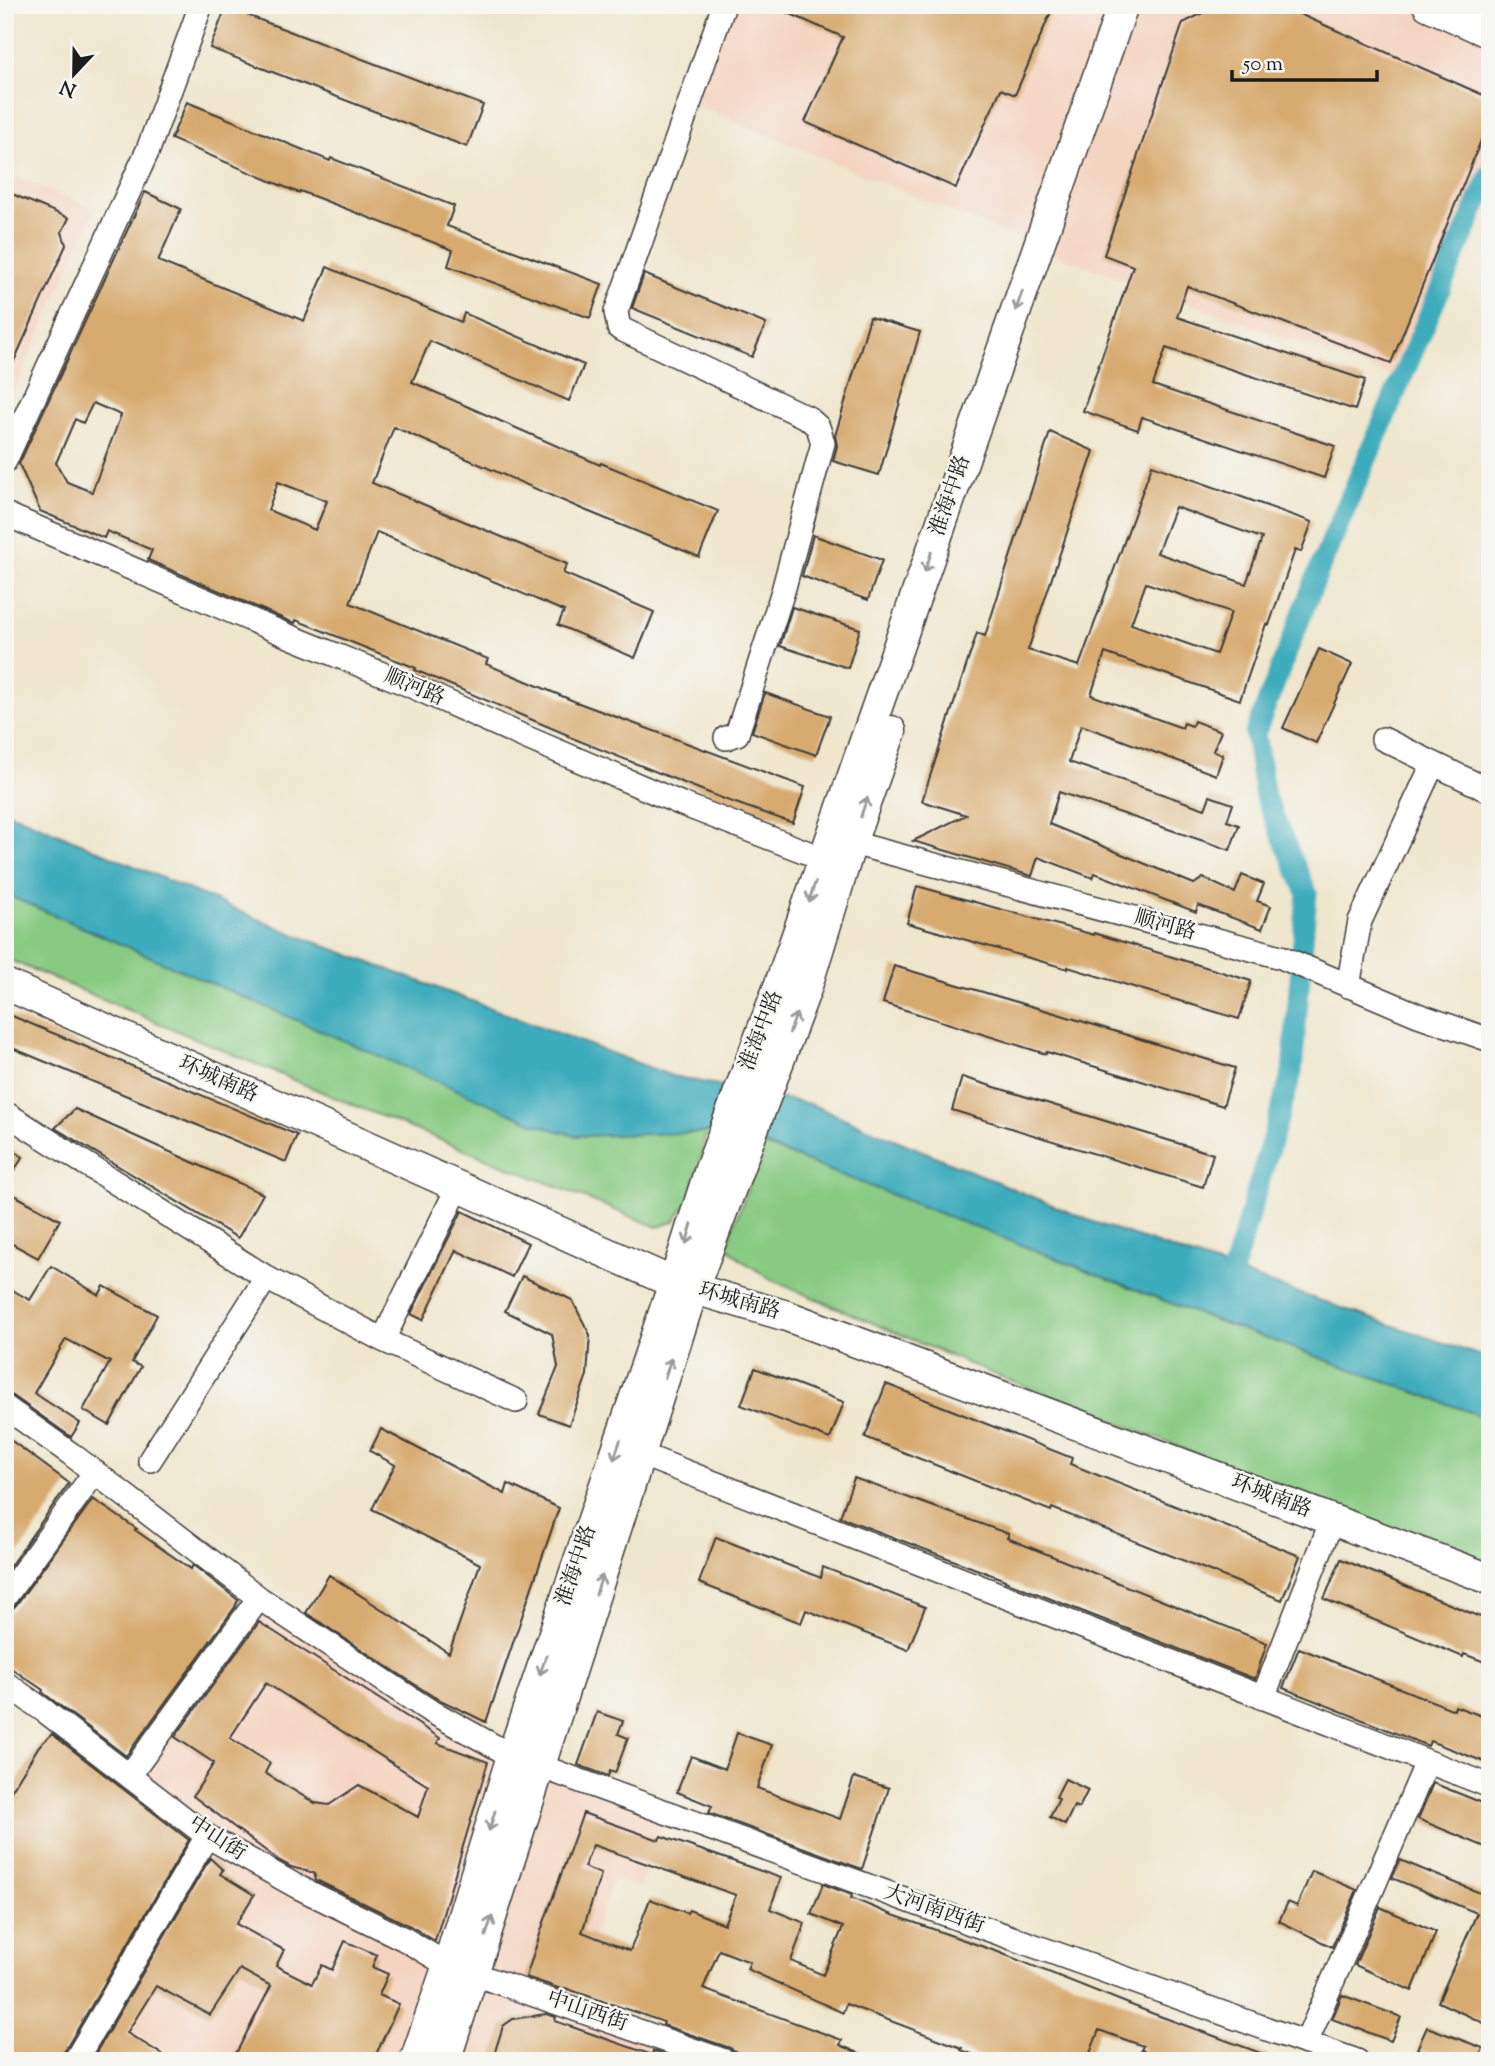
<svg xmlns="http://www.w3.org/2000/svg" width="1495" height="2066" font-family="'Sorts Mill Goudy','Noto Serif SC',serif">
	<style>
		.built { fill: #f4d3c0 }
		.green { fill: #88ca82; stroke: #52734f; stroke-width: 2 }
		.water { fill: #3eacbc; stroke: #2d646c; stroke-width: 2 }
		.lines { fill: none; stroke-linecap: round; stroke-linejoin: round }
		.canal { stroke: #3eacbc; stroke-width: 21 }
		.building { fill: #d7aa6f; fill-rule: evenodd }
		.minor-casing { stroke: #3c3a37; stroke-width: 26 }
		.major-casing { stroke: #3c3a37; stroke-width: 33 }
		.minor { stroke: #fff; stroke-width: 23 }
		.major { stroke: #fff; stroke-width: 30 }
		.oneway { stroke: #999 }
		.labels { text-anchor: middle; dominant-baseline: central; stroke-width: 5; stroke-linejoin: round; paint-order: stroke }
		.street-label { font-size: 21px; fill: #1c1c1c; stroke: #f6f6f2 }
	</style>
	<rect width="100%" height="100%" fill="#f6f6f2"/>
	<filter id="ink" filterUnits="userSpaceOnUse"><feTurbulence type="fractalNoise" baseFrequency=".0143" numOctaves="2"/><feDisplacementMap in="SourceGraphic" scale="14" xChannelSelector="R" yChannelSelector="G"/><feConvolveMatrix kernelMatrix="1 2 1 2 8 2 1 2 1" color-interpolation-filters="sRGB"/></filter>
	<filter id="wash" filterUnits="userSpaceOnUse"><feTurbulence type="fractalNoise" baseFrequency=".00686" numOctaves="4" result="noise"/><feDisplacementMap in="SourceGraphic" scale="28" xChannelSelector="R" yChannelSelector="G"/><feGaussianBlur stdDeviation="1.57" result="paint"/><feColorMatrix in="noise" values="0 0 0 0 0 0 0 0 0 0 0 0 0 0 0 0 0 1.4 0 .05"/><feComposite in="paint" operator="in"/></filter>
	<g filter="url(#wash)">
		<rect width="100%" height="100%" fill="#efe6cd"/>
		<path class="built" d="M724,5H1490V174L1400,380L1057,255L690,103Z
			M5,173L95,209L5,412Z
			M259,1598L512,1756L415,2061H75L207,1837L129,1776Z
			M540,1767L666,1812L640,1887L612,1879L572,2007L725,2061H445Z"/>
		<path class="green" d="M5,885L708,1127L691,1197L674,1222L657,1227L336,1098L5,958Z
			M764,1145L1201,1315L1490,1419V1565L1304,1496L976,1367L774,1281L741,1260L727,1246L732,1230Z"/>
		<path class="water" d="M5,811L296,935L672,1076L810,1104L1093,1222L1490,1359V1419L1201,1315L764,1145L724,1132L575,1136L536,1124L5,894Z"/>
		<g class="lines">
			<path class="canal" d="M1233,1270L1292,1072L1307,893L1265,797L1255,734L1321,565L1490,174"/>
		</g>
		<g id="blocks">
			<path class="building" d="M770,5H1054L1015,95L1001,89L956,188L805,122L843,37Z
				M1219,5H1279L1490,98V118L1391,363L1187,286L1177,317L1365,380L1355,410L1166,348L1153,385L1335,446L1324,478L1142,417L1138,430L1083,411L1133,266L1104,255L1183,23Z
				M226,7L483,105L467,147L210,48Z
				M187,102L330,161L331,158L454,206L447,226L602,284L590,318L448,266L453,250L300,191L299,193L171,139Z
				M5,191L69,218L62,232L66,245L5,381Z
				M145,192L181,209L158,261L304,321L327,267L461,322L464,313L584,365L569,401L430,341L412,382L600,465L601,463L718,511L699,557L582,509L394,427L372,483L567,564L563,573L654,612L635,658L558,625L564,611L377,532L350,603L488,659L486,664L576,702L805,787L793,823L724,799L567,736L568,735L415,670L416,668L296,620L295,623L289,621L148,560L152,550L107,531L104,538L40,511L19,464ZM93,403L121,415L92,492L67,482L56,463L75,419L83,423ZM278,482L327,501L315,530L268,510Z
				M644,274L766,324L752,357L632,308Z
				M870,317L920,332L879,475L833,461L837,446L835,436Z
				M1050,432L1094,451L1028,650L1079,666L1152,465L1312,522L1301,552L1295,550L1269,625L1266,624L1240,700L1105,653L1091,695L1182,728L1184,723L1192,726L1194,721L1221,731L1213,751L1223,755L1216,775L1081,725L1069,762L1205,809L1210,796L1233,804L1227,821L1239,825L1230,850L1059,792L1049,824L1194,884L1203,878L1235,893L1242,875L1264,884L1257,901L1271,906L1262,929L1198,905L1196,912L1095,873L1093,878L1038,857L1032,876L913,841L966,815L922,801L977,633L985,636ZM1175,507L1262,538L1246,584L1157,553ZM1146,583L1231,612L1216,654L1131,624Z
				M813,535L882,560L868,600L802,576Z
				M792,607L860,629L848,668L780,646Z
				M1319,649L1352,664L1316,743L1283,728Z
				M765,693L830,716L816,755L752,732Z
				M917,886L1094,935V933L1251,981L1239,1019L1068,967V969L907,923Z
				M894,966L1058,1014L1235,1068L1223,1106L1047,1052L1046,1054L883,1003Z
				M5,1013L297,1135L286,1162L5,1045Z
				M962,1077L1213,1154L1203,1187L952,1110Z
				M75,1109L263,1194L238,1238L55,1128Z
				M5,1145L23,1157L5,1184Z
				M5,1190L60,1220L38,1258L5,1240Z
				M462,1211L528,1243L512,1277L456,1250L423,1320L411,1314Z
				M51,1266L99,1295L104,1286L157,1315L132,1362L141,1367L109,1425L83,1410L110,1362L66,1339L34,1393L80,1423L71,1437L13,1396L5,1393V1286L30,1300Z
				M522,1276L572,1300L590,1335L587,1375L569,1425L539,1414L558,1367L552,1334L505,1311Z
				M755,1368L844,1402L830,1439L741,1405Z
				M886,1384L1072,1458L1070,1464L1300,1556L1282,1600L1052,1508L1051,1511L865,1437Z
				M381,1429L505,1494L508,1484L559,1508L486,1722L434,1697L306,1613L329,1575L449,1653L480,1564L372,1509L395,1465L370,1451Z
				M5,1436L69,1483L5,1573Z
				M854,1478L1009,1534L1007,1538L1267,1643L1255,1679L1005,1581V1580L840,1517Z
				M93,1499L137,1529L135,1530L191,1569L193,1565L238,1600L235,1607L126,1756L42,1692L43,1690L5,1664V1616L16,1605Z
				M716,1537L821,1578L823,1567L925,1607L908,1650L806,1610L801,1623L699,1583Z
				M1341,1559L1490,1621V1664L1464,1654L1463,1657L1324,1599Z
				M259,1622L440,1738L437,1743L488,1762L435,1941L410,1926L316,1880L314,1873L291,1867L278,1860L193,1796L214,1763L175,1737ZM266,1683L428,1786L418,1817L359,1785L329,1805L315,1803L265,1773L270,1763L230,1738Z
				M1299,1648L1454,1710L1455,1706L1490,1719V1764L1430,1741L1428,1746L1283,1688Z
				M597,1712L623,1721L618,1734L628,1738L615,1773L610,1771L608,1776L578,1765Z
				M737,1733L772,1745L757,1788L840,1819L854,1777L889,1788L862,1869L709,1813L712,1806L677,1792L691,1756L725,1769Z
				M52,1734L189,1840L63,2054L61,2061H5V1801L39,1746Z
				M1065,1779L1088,1790L1079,1808L1074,1806L1065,1825L1050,1817L1059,1799L1056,1797Z
				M1433,1783L1490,1806V1849L1418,1819Z
				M583,1813L659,1840L661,1836L781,1878L770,1909L805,1923L791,1961L823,1975L843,1927L811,1914L823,1884L852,1895L851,1898L890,1914L998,1952L1154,2014L1277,2059V2061H1171L1141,2050L1143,2046L1099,2030L1087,2061H990L961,2050L962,2048L846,2004L843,2013L747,1969L750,1962L719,1950L703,1989L842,2040L840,2045L877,2061H748L738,2057L735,2051L730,2048L663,2025L664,2022L565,1988L564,1990L526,1977L543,1925ZM593,1845L736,1895L724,1924L689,1910L687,1913L650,1899L630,1951L582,1932L601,1874L584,1867Z
				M210,1858L223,1870L220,1874L254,1895L236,1924L284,1950L276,1966L312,1984L322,1965L332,1970L345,1941L377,1955L372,1967L388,1974L379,1995L399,2004L373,2061H232L271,1986L240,1969L210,2015L156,1986L127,2033L173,2061H91Z
				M1400,1860L1485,1895L1490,1884V2026L1438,2002L1477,1913L1392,1878Z
				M1312,1871L1357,1890L1332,1947L1279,1921L1288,1902L1297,1906Z
				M1380,1907L1436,1932L1412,1991L1355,1965Z
				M1342,1995L1401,2017L1391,2041L1332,2019Z
				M546,2014L556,2017L555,2021L652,2055L653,2051L682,2061H492L503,2026L513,2019Z
				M1427,2027L1483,2048L1478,2061H1448L1417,2049Z"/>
		</g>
	</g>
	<g filter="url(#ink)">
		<use href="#blocks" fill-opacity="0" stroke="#3c3a37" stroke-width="2"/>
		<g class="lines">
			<defs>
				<path id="minor" d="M724,5L616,312L619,328L808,418L818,427L823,443L783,591L737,734L726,738
					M5,461L148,150L201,5
					M5,514L284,634L407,684L527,738L682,804L824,859
					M1383,739L1490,791
					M837,839L1281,957L1418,1015L1490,1040
					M1348,986L1360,921L1433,764
					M5,1113L272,1281L383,1340L458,1187
					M383,1340L516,1401
					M5,1407L71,1454L259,1598L427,1709L512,1756L959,1919L1357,2061
					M640,1454L1490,1786
					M150,1460L266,1278
					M5,1597L95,1472
					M5,1683L46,1712L207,1836L296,1886L404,1939L448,1965L725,2061
					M1263,1698L1332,1520
					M129,1776L259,1598
					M1306,2043L1427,1762
					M75,2061L207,1836"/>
				<path id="major" d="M1428,5L1490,33
					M5,984L674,1283L787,1316L1490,1579
					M415,2061L448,1965L512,1756L674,1283L710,1169L781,981L1123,5
					M445,2061L693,1289L806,989L851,843L891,731"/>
			</defs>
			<use href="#minor" class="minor-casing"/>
			<use href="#major" class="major-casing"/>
			<use href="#minor" class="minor"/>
			<use href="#major" class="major"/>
		</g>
		<defs><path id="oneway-shaft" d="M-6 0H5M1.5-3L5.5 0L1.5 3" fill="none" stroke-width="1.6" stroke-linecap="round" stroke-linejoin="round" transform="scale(1.75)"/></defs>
		<g class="oneway">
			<use href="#oneway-shaft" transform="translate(1019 301) rotate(109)"/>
			<use href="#oneway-shaft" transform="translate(928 562) rotate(109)"/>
			<use href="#oneway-shaft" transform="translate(864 807) rotate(-71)"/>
			<use href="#oneway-shaft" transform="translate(812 892) rotate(109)"/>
			<use href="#oneway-shaft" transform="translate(793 1023) rotate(-70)"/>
			<use href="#oneway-shaft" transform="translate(689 1234) rotate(107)"/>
			<use href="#oneway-shaft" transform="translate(668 1368) rotate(-72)"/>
			<use href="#oneway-shaft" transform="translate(617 1450) rotate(109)"/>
			<use href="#oneway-shaft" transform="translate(599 1585) rotate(-72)"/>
			<use href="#oneway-shaft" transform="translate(543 1665) rotate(109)"/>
			<use href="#oneway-shaft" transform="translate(492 1821) rotate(107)"/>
			<use href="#oneway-shaft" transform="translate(489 1926) rotate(-72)"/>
		</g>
	</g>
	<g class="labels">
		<g class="street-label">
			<text transform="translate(951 496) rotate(-71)">淮海中路</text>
			<text transform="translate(414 688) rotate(23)">顺河路</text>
			<text transform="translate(1165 926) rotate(15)">顺河路</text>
			<text transform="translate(762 1031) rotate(-69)">淮海中路</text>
			<text transform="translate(218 1080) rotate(24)">环城南路</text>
			<text transform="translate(739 1302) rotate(16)">环城南路</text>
			<text transform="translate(1271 1497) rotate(21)">环城南路</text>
			<text transform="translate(577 1566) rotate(-71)">淮海中路</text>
			<text transform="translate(217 1839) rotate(33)">中山街</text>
			<text transform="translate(934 1910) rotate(20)">大河南西街</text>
			<text transform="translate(587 2012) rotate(19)">中山西街</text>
		</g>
	</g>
	<rect width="1495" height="2066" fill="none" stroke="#f6f6f2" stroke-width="28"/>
	<g transform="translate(74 74) rotate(202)" stroke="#f6f6f2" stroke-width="5" paint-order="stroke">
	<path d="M0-5L12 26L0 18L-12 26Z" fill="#1c1c1c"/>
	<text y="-10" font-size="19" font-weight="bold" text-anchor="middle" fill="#1c1c1c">N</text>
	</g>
	<path d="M1232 70v10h145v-10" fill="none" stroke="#1c1c1c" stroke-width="3.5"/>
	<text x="1243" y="70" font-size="21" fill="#1c1c1c" stroke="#f6f6f2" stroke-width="5" paint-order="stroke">50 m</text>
</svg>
